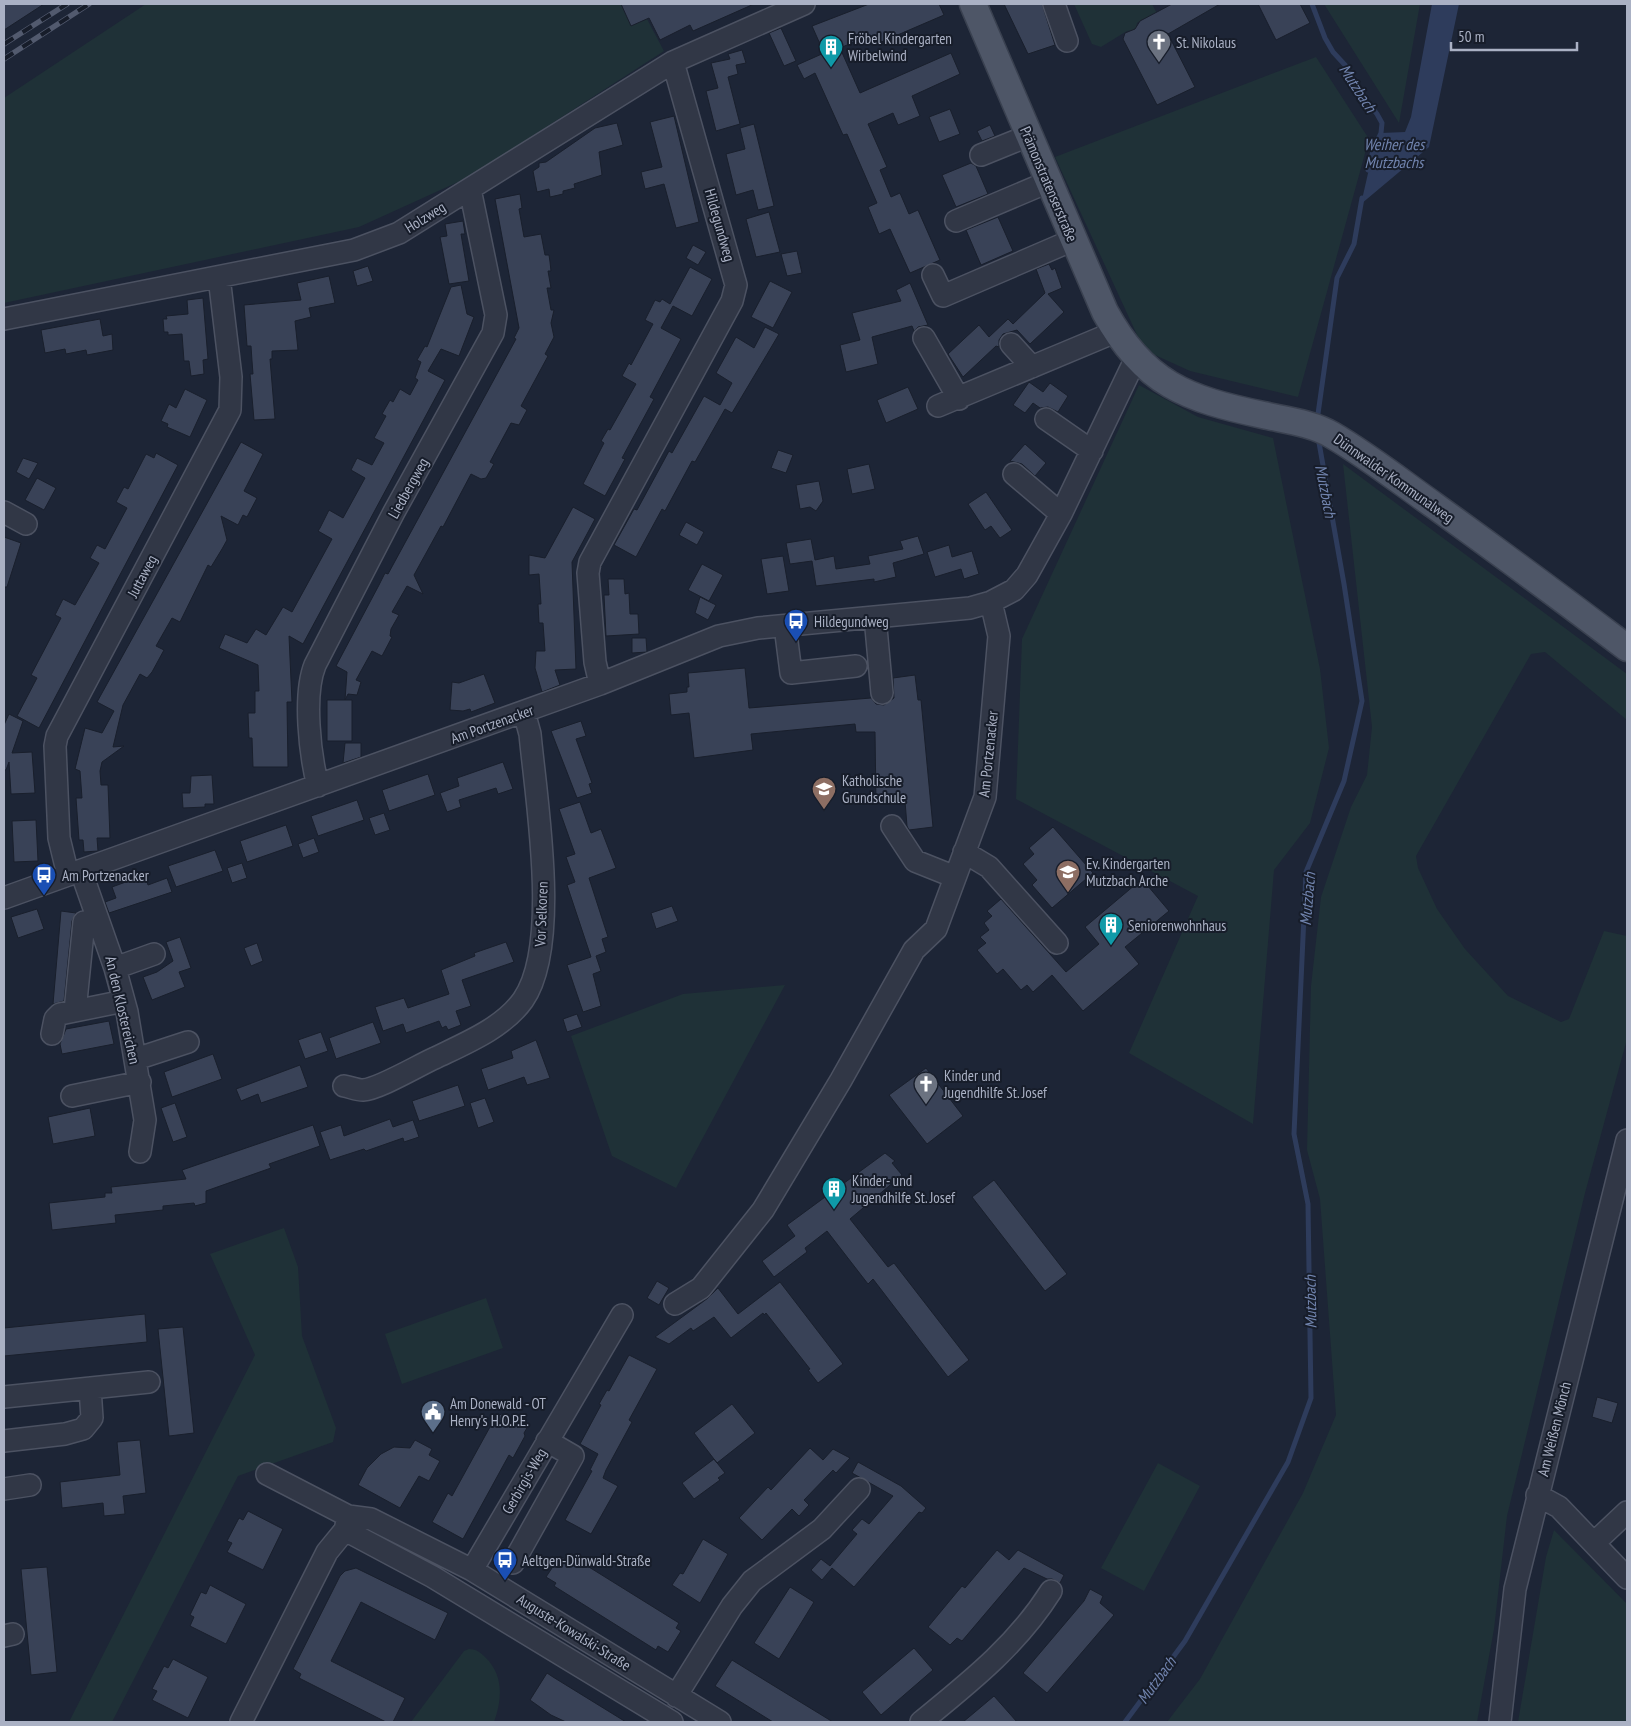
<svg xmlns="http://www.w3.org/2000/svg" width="1631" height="1726" font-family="'PT Sans Narrow',sans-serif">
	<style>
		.green { fill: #1f3137 }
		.water { fill: #2e3c5c }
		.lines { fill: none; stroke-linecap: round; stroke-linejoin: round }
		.stream { stroke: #2e3c5c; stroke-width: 5 }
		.building { fill: #394257; stroke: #191f2c }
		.minor-casing { stroke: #4c5262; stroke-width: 24 }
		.major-casing { stroke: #3a4150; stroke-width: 29 }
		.minor { stroke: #313746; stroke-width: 21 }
		.major { stroke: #4e5667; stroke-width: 26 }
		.rail-casing { stroke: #525a6e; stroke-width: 5.5 }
		.rail { stroke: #171d2a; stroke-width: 4; stroke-dasharray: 11; stroke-linecap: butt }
		.labels { text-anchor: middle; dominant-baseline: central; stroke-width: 4; stroke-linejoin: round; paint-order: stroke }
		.poi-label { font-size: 15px; fill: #aab1c4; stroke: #171d2a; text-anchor: start }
		.street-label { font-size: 15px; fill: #aab1c4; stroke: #171d2a }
		.water-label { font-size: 16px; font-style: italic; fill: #7184ae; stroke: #171d2a }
	</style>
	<rect width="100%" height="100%" fill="#1d2536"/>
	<path class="green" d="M146,4H639L664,51L469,177L359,227L4,303V98Z
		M1074,4H1152L1160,19H1143L1137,23L1136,30L1127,31L1101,47L1092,44Z
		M1324,4H1420L1399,123Z
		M1316,57L1369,139L1298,397L1190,371L1144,350L1055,157Z
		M1139,385L1198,417L1273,438L1320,669L1329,748L1310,823L1274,870L1253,1124L1129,1053L1198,896L1016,799L1022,639Z
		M1343,464L1627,674V720L1545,652L1531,654L1416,856L1418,868L1437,909L1465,949L1508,996L1561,1022L1569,1019L1604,931L1627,936V1039L1585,1193L1507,1516L1494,1629L1477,1722H1167L1200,1679L1303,1493L1336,1415L1320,1199L1307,1150L1311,986L1321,897L1351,807L1367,775L1372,727Z
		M785,985L676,1188L612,1156L571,1036L683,994Z
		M284,1228L298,1267L302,1336L336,1428L333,1442L238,1476L112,1722H69L255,1355L210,1254Z
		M486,1298L503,1348L402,1384L385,1334Z
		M1158,1463L1200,1486L1144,1591L1101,1568Z
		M1554,1530L1627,1604V1722H1518L1546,1557Z
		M469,1649C477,1649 481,1653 486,1658C504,1676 502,1700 494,1722H411L464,1651Z"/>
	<path class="water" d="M1432,4H1459L1429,147L1361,204L1374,147L1381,133L1405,132L1411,117Z"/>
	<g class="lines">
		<path class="stream" d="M1312,4L1325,38L1333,52L1345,65L1357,88L1377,114L1382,123L1381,133L1374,147L1368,170
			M1317,421L1337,278L1354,244L1362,198
			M1125,1722L1185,1641L1288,1462L1311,1398L1308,1204L1294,1134L1306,872L1344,781L1362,701L1344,584L1318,437"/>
	</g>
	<path class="building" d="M4,4H44L4,30Z
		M621,4H754L693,31L690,25L660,40L649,18L631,26Z
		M869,4H939L944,15L872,46L868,36L840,48L860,93L951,53L960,74L912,96L920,116L898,125L893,113L868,124L887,167L880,170L891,197L900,193L909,214L918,210L940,260L910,273L890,229L879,234L868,207L877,203L847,134L843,135L815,73L804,79L797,65L824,53L812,26Z
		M1004,4H1042L1055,45L1028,54Z
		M1172,4H1220L1168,34L1195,87L1157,105L1123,39L1125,33L1135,29L1140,21Z
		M1258,4H1300L1310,23L1276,40Z
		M781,28L796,61L784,66L769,33Z
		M742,50L746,63L736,65L738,74L728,77L740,124L716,131L706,91L718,88L711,63L730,59L728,54Z
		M950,109L960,134L939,142L929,117Z
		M674,116L699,222L676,228L664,184L645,189L641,172L662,167L650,122Z
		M617,123L623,145L599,152L602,175L574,184L575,188L563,191V194L550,197L549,189L537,192L533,171L539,167V163L546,162L595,128Z
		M754,124L774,206L758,210L753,190L736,195L726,154L745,149L740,128Z
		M990,125L995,136L982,141L977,131Z
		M971,163L976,166L988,194L956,207L942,175Z
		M520,194L522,208L519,209L524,237L541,234L545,255H549L550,262L551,271H548L551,288H547L551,310H554L551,323L554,337L545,354L548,356L521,406L527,410L519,425L511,423L490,462L494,464L486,478L481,479L471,474L443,527L441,526L414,575L423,594L407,586L392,612L399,615L391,629L390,636L392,637L382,656L372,651L356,680L361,682L357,695L348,694L345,700H352V741H327V700H345L347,672L336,666L379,585L385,573L388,574L516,339L514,338L519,328L495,199Z
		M769,212L780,252L756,257L746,219Z
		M998,217L1013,251L981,265L966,230Z
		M463,221L465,234H461L469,281L449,284L440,237L447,236L445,224Z
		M693,245L706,252L698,265L686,258Z
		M797,251L802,273L787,276L781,254Z
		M1049,264L1052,270L1055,268L1062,288L1048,294L1064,312L1030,344L1017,330L1003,334L999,340V347L996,346L963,377L948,354L979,325L989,337L1008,319L1013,324L1045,293L1036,269Z
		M368,266L373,281L357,286L353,271Z
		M690,267L712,279L692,316L673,306L661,328L681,339L650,397L654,399L622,458L625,459L605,496L583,484L604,443L601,441L608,429L610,430L636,384L622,376L629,363L631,365L653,324L645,320L655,300L660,302L662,299L670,304Z
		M329,276L335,303L309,308L311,317L295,321L298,350L272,351V359H270L275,419L254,420L250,374H253L252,361L251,346H247L244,305L301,300L297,283Z
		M770,281L792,292L773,328L751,317Z
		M910,283L928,325L918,327L914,331L912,326L872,337L878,364L846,372L840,345L860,340L852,313L901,301L896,290Z
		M461,285L467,314L474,317L459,356L441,349L428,371L445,380L303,644L289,636L292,702H287L288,767H253L252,738H249L248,713H255V691H259L258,665L219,648L225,634L247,643L256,629L266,635L283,607L292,612L332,539L318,531L320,528L329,510L343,518L365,478L351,470L357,458L372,465L384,443L374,438L386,416L382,414L390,400L393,402L400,389L410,395L418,380L415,378L421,362L417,360L425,346L427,347L451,287Z
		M203,298L208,359L203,360L204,374L191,376L189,361H184L182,334L168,335V332H164L163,319H167L166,316L188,314L187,300Z
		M100,319L103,336L112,334L113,350L87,355L86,350L66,354L65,349L45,353L41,330Z
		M765,327L779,334L769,351L732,413L725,409L695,462L692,461L665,511L662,509L636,557L614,545L634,509L637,510L669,451L672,453L704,396L720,405L732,383L716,373L736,337L754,348Z
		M1029,382L1043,392L1050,383L1068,396L1058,412L1048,407L1040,408L1033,403L1025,413L1013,405Z
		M908,387L918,409L886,423L877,400Z
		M185,389L207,400L190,437L167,427L168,424L161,421L169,404L176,408Z
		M241,442L263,454L244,491L257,498L247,517L243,515L238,525L221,516L227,540L222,549L211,567L208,565L180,622L172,618L156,646L164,650L152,672L147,678L140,674L123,705L113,747L124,746L102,762L100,771L101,785H108L110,838H97L98,851L84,852L83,840H79L76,798H82L80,771L75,769L85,728L102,733L114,711L97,702Z
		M1025,444L1046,463L1035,476L1022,464L1010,461Z
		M778,450L793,455L786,473L771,468Z
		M156,453L178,465L39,728L17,716L37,678L31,675L61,618L55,615L63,599L75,605L99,563L90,558L97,545L105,549L127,508L116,502L124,487L128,489L146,454L154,458Z
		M23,458L38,463L29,479L16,472Z
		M869,464L875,489L852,494L847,469Z
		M37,478L56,488L44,510L25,500Z
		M819,481L823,501L816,511L810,507L800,509L796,485Z
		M986,492L1012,530L1000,538L991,526L985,530L968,504Z
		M573,507L595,519L572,562L576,669L555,670L560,685L542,692L535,668L536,651H545L543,623H539L538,604H541L539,574L529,575V555L545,558Z
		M686,522L704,532L697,545L679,535Z
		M918,536L924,554L893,563L896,577L874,582V579L816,586L812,561L790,564L786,543L811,539L815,560L834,556L836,569L870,564L868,556L903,549L900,541Z
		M4,537L21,543L7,587H4Z
		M949,545L952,557L972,551L979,574L964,579L961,569L935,577L927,552Z
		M783,556L789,591L767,594L761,559Z
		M702,564L723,575L709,601L688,590Z
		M608,579H624L625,594L629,593L630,614H638L639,634L606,636L604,595H609Z
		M700,597L716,605L708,620L695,613Z
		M632,638H646L647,652L632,653Z
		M745,668L749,708L871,698L876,704L884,705L894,698L893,678L915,675L918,700H921L933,827L909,830L907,826L905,801L876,803L875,732H856L855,724L751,734L753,750L694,758L689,713L671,715L669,694L687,692V687H689L688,673Z
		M484,674L495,703L471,712L470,709L463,711L450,710L452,682L459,683Z
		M9,714L23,721L12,753L32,752L35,793L11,794L9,762L6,770H4V725Z
		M581,721L586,736L576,739L592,783L589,784L592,793L577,798L551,731Z
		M345,743H361V757L343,763Z
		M503,762L513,789L498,794L496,788L459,800L461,807L447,812L440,793L459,786L457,778Z
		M428,774L435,795L389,811L382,790Z
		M212,775L214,804H205V807L183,808L182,793H190L191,776Z
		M357,800L364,820L318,836L311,816Z
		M580,802L591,833L601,829L616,868L589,878L608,937L602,939L606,952L596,956L601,971L593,974L601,1006L583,1012L567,965L591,957L567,885L575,882L566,857L575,854L559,809Z
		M384,813L390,830L375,835L369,818Z
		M36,820L38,861L14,862L12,821Z
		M286,825L293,846L247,862L240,841Z
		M1053,827L1093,873L1052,908L1032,885L1037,880L1023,864L1034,854L1029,848Z
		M314,838L319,852L303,858L298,844Z
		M215,850L223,871L176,887L168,866Z
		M242,863L247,878L232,883L227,868Z
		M145,875L148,885L167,878L172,892L109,913L105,902L116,898L112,887Z
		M1142,879L1169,911L1125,947L1139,964L1083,1011L1052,975L1033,992L1027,985L1021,990L1003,969L997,974L977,950L986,943L980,937L989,930L984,923L992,916L987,911L1001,899L1066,972L1099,944L1085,927Z
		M672,906L678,921L656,929L651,913Z
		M37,909L44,929L18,938L11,917Z
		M61,911L76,913L72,921L64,1001L53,1004Z
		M180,937L191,968L179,972L185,987L152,1000L143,977L157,972L173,961L166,942Z
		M506,942L514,962L462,980L471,1006L456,1011L461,1025L448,1030L446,1026L442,1028L439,1021L406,1033L403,1024L383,1031L375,1007L404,998L408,1008L449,994L441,970L475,956L474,953Z
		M257,943L263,961L251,966L244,948Z
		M577,1014L582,1027L567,1032L563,1019Z
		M109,1021L114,1044L62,1054L60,1044L66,1029Z
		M373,1022L381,1043L336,1059L329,1038Z
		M321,1032L328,1051L305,1059L298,1040Z
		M536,1040L550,1078L527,1085L524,1077L488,1090L481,1069L513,1058L511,1051Z
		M213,1054L222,1079L172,1097L164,1072Z
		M300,1065L308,1087L261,1103L258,1094L241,1101L236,1089Z
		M926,1068L963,1116L927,1144L889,1095Z
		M458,1085L465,1106L419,1121L412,1101Z
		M485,1098L494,1122L478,1128L470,1103Z
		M175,1103L187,1137L173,1142L161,1108Z
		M90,1108L95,1136L53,1144L48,1117Z
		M390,1119L393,1127L413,1120L419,1137L404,1142L403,1138L366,1151L364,1149L330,1160L320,1132L341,1125L344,1136Z
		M313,1125L320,1146L269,1164L271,1168L206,1191V1203L195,1206L194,1203L163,1206V1210L115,1215L116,1223L52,1230L49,1203L105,1197V1193H112L111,1187L186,1179L182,1170Z
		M885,1153L895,1161L892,1163L902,1175L850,1219L888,1267L894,1263L969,1360L948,1377L873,1279L868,1284L827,1231L805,1248L807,1252L774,1277L762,1261L795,1236L787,1225Z
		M994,1180L1067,1274L1045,1291L972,1197Z
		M657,1281L669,1288L659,1305L647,1298Z
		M780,1282L843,1364L818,1383L808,1370L810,1369L766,1313L764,1315L763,1313L731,1338L714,1317L693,1331L691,1328L669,1344L655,1337L708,1298L718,1288L738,1314Z
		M145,1314L147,1342L4,1356V1328Z
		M183,1327L194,1433L169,1436L158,1329Z
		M629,1355L657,1369L629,1420L632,1422L606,1470L603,1478L618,1486L591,1534L565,1520L592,1471L590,1470L598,1454L580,1444L601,1405L599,1404L607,1390L609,1391Z
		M1597,1397L1618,1403L1612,1423L1592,1417Z
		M732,1404L755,1433L717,1463L694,1433Z
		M502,1414L527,1428L524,1433L525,1436L513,1458L509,1455L463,1539L432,1522L448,1493L452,1496L496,1416Z
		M140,1440L146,1493L123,1496L125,1514L104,1516L103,1503L62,1508L60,1482L120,1475L117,1442Z
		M415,1440L432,1449L429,1455L440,1461L429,1481L419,1476L400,1508L358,1485L367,1468L381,1454L394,1447L410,1448Z
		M810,1448L823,1460L833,1449L850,1458L836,1473L833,1470L804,1500L809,1505L799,1516L792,1509L762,1540L739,1518L768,1487L771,1490Z
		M714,1459L725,1473L718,1478L720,1480L694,1499L682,1483Z
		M858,1462L901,1486L926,1508L922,1513L919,1512L854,1587L832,1568L822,1580L811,1570L821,1559L830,1566L857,1534L852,1530L862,1519L869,1524L893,1496L852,1473Z
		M248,1511L283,1529L263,1570L227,1552L232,1543L227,1541L239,1518L243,1520Z
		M703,1539L728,1554L700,1603L672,1585L680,1573L683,1574Z
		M997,1550L1009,1560L1018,1550L1064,1575L1060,1583L1052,1579H1047L1024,1568L962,1641L957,1638L950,1645L928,1627L962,1586L965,1588Z
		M568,1554L679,1623L676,1628L681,1631L668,1652L658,1646L656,1650L554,1586L556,1583L546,1577L560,1556L565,1559Z
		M47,1567L57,1672L31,1675L21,1569Z
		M356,1568L448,1613L435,1640L361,1602L331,1661L405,1698L393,1722H386L299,1678L301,1674L293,1669L340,1576L345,1571Z
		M210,1585L246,1604L226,1644L190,1626L194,1617L190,1615L201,1592L206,1594Z
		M790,1587L814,1602L779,1659L754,1643Z
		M1090,1589L1103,1596L1100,1603L1114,1615L1047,1693L1023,1673L1084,1601Z
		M914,1648L933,1670L881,1715L862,1692Z
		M173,1659L208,1677L188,1718L152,1700L157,1691L152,1689L164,1666L168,1668Z
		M732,1660L766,1681L833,1722H773L715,1686Z
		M547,1673L553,1677L626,1722H566L551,1715L530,1700Z
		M994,1696L1017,1722H963L975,1712Z"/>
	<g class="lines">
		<defs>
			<path id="minor" d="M1054,4L1067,41
				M981,155L1028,136
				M956,221L1048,182
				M933,275L943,296L1073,240
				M4,319L354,250L399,233L673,62L804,4
				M924,338L959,399
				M1011,344L1032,367
				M938,406L1115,332
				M1046,419L1092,451
				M1014,474L1061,514
				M4,512L26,524
				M875,617L882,693
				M785,626L791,673L856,666
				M600,684L595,662L588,573L590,562L732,301L736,285L673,62
				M318,786C310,755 303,695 315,665L394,512L493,333L496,315L470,189
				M892,826L915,861L955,877
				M964,852L989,867L1057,943
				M81,871L115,968L127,1012L145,1120L140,1152
				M68,875L59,838L55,746L57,736L230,410L231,377L219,277
				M4,898L600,684L719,636L758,628L970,608L991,602L1014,590L1027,575L1061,514L1136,358
				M115,968L154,954
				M75,1011L84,922
				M52,1034L55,1019L60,1014L124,1001
				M136,1059L188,1042
				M344,1086C350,1087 357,1090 363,1090C379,1089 419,1065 435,1058C466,1043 503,1028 523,1000C561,946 536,799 530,734L524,712
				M72,1096L140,1082
				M675,1304L701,1288L763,1210L841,1080L914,950L936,929L985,797L999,636L991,602
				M4,1397L149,1382
				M4,1441L65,1434L83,1429L92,1418L90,1388
				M267,1474L348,1516L371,1519L472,1570L720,1722
				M4,1489L30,1485
				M1537,1495L1559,1507L1627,1578
				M345,1530L433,1577L672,1722
				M1594,1543L1627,1512
				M513,1563L573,1456L547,1441
				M472,1570L622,1315
				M4,1636L13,1634
				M676,1696L732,1606L752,1581L822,1529L859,1489
				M241,1722L327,1552L345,1530L348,1517
				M921,1722C970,1682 1017,1645 1051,1591
				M1500,1722L1515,1589L1627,1140"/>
			<path id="major" d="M973,4L1105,312C1144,384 1187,399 1263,415C1285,420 1312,423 1332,435C1368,456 1401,482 1435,506C1500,553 1564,600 1627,648"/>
		</defs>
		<use href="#minor" class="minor-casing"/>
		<use href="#major" class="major-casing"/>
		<use href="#minor" class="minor"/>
		<use href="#major" class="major"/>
		<defs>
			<path id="rail" d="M4,44L67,4
				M4,59L89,4"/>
		</defs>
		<use href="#rail" class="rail-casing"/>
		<use href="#rail" class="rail"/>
	</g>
	<defs>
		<symbol id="church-pin" viewBox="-11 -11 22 30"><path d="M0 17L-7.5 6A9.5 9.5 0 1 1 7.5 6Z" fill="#6b7280" stroke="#171d2a"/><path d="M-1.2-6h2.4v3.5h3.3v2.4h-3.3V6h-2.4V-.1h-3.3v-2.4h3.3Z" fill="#fff"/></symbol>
		<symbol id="building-pin" viewBox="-11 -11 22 30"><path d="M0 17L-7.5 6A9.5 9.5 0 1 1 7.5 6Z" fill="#0f9aa8" stroke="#171d2a"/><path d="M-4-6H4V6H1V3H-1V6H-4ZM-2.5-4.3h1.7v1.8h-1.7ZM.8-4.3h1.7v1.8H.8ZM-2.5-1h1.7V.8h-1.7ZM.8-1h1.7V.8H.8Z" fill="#fff"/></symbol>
		<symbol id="bus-pin" viewBox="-11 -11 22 30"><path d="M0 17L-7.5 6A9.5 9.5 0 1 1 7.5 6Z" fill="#1a4fb4" stroke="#171d2a"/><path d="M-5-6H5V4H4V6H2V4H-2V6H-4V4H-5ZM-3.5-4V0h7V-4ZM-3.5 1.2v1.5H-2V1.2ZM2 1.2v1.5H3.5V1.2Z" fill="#fff"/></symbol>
		<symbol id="school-pin" viewBox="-11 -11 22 30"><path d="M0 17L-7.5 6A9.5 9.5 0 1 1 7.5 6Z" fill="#8d6e63" stroke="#171d2a"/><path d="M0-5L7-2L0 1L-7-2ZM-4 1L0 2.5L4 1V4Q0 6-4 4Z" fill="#fff"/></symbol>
		<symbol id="civic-pin" viewBox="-11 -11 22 30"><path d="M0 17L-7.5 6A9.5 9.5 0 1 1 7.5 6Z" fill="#5c6f8a" stroke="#171d2a"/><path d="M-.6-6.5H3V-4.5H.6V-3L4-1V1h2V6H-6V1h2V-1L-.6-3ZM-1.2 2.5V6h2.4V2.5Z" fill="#fff"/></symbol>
	</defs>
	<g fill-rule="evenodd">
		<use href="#church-pin" x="1145" y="28" width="28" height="38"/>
		<use href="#building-pin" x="817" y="33" width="28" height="38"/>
		<use href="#bus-pin" x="782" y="607" width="28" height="38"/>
		<use href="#school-pin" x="810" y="775" width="28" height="38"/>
		<use href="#school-pin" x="1054" y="858" width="28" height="38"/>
		<use href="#bus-pin" x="30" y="861" width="28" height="38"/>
		<use href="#building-pin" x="1097" y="911" width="28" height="38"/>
		<use href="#church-pin" x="912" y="1070" width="28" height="38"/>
		<use href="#building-pin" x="820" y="1175" width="28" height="38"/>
		<use href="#civic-pin" x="419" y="1398" width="28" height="38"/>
		<use href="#bus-pin" x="491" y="1546" width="28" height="38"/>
	</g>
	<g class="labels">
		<g class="poi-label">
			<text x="848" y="38">Fröbel Kindergarten<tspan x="848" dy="17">Wirbelwind</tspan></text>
			<text x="1176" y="42">St. Nikolaus</text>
			<text x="814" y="621">Hildegundweg</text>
			<text x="842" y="780">Katholische<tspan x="842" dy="17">Grundschule</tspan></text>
			<text x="1086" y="863">Ev. Kindergarten<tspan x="1086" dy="17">Mutzbach Arche</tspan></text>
			<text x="62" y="875">Am Portzenacker</text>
			<text x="1128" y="925">Seniorenwohnhaus</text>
			<text x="944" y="1075">Kinder und<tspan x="944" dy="17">Jugendhilfe St. Josef</tspan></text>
			<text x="852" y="1180">Kinder- und<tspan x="852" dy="17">Jugendhilfe St. Josef</tspan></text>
			<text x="450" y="1403">Am Donewald - OT<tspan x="450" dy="17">Henry's H.O.P.E.</tspan></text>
			<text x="522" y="1560">Aeltgen-Dünwald-Straße</text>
		</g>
		<g class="street-label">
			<text transform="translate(1049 184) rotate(67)">Prämonstratenserstraße</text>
			<text transform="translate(425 217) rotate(-32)">Holzweg</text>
			<text transform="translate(720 225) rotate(74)">Hildegundweg</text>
			<text transform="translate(1394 478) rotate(35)">Dünnwalder Kommunalweg</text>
			<text transform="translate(408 488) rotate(-61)">Liedbergweg</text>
			<text transform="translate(142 576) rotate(-62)">Juttaweg</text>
			<text transform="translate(492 724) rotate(-20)">Am Portzenacker</text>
			<text transform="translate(988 754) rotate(-84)">Am Portzenacker</text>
			<text transform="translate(541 914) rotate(-88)">Vor Selkoren</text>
			<text transform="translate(123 1010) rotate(77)">An den Klostereichen</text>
			<text transform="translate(1554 1429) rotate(-76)">Am Weißen Mönch</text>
			<text transform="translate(524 1481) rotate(-60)">Gerbirgis-Weg</text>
			<text transform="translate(574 1632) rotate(32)">Auguste-Kowalski-Straße</text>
		</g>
		<g class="water-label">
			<text transform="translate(1358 88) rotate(57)">Mutzbach</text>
			<text x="1394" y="144">Weiher des<tspan x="1394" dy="18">Mutzbachs</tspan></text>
			<text transform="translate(1326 491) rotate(79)">Mutzbach</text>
			<text transform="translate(1307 899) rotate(-85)">Mutzbach</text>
			<text transform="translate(1310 1302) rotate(-91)">Mutzbach</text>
			<text transform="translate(1156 1680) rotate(-54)">Mutzbach</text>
		</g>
	</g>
	<rect width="1631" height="1726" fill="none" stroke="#aab1c4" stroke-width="10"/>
	<path d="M1451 42v8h126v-8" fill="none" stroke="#aab1c4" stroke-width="2.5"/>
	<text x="1458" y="42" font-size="15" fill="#aab1c4" stroke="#171d2a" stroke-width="4" paint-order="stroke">50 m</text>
</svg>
